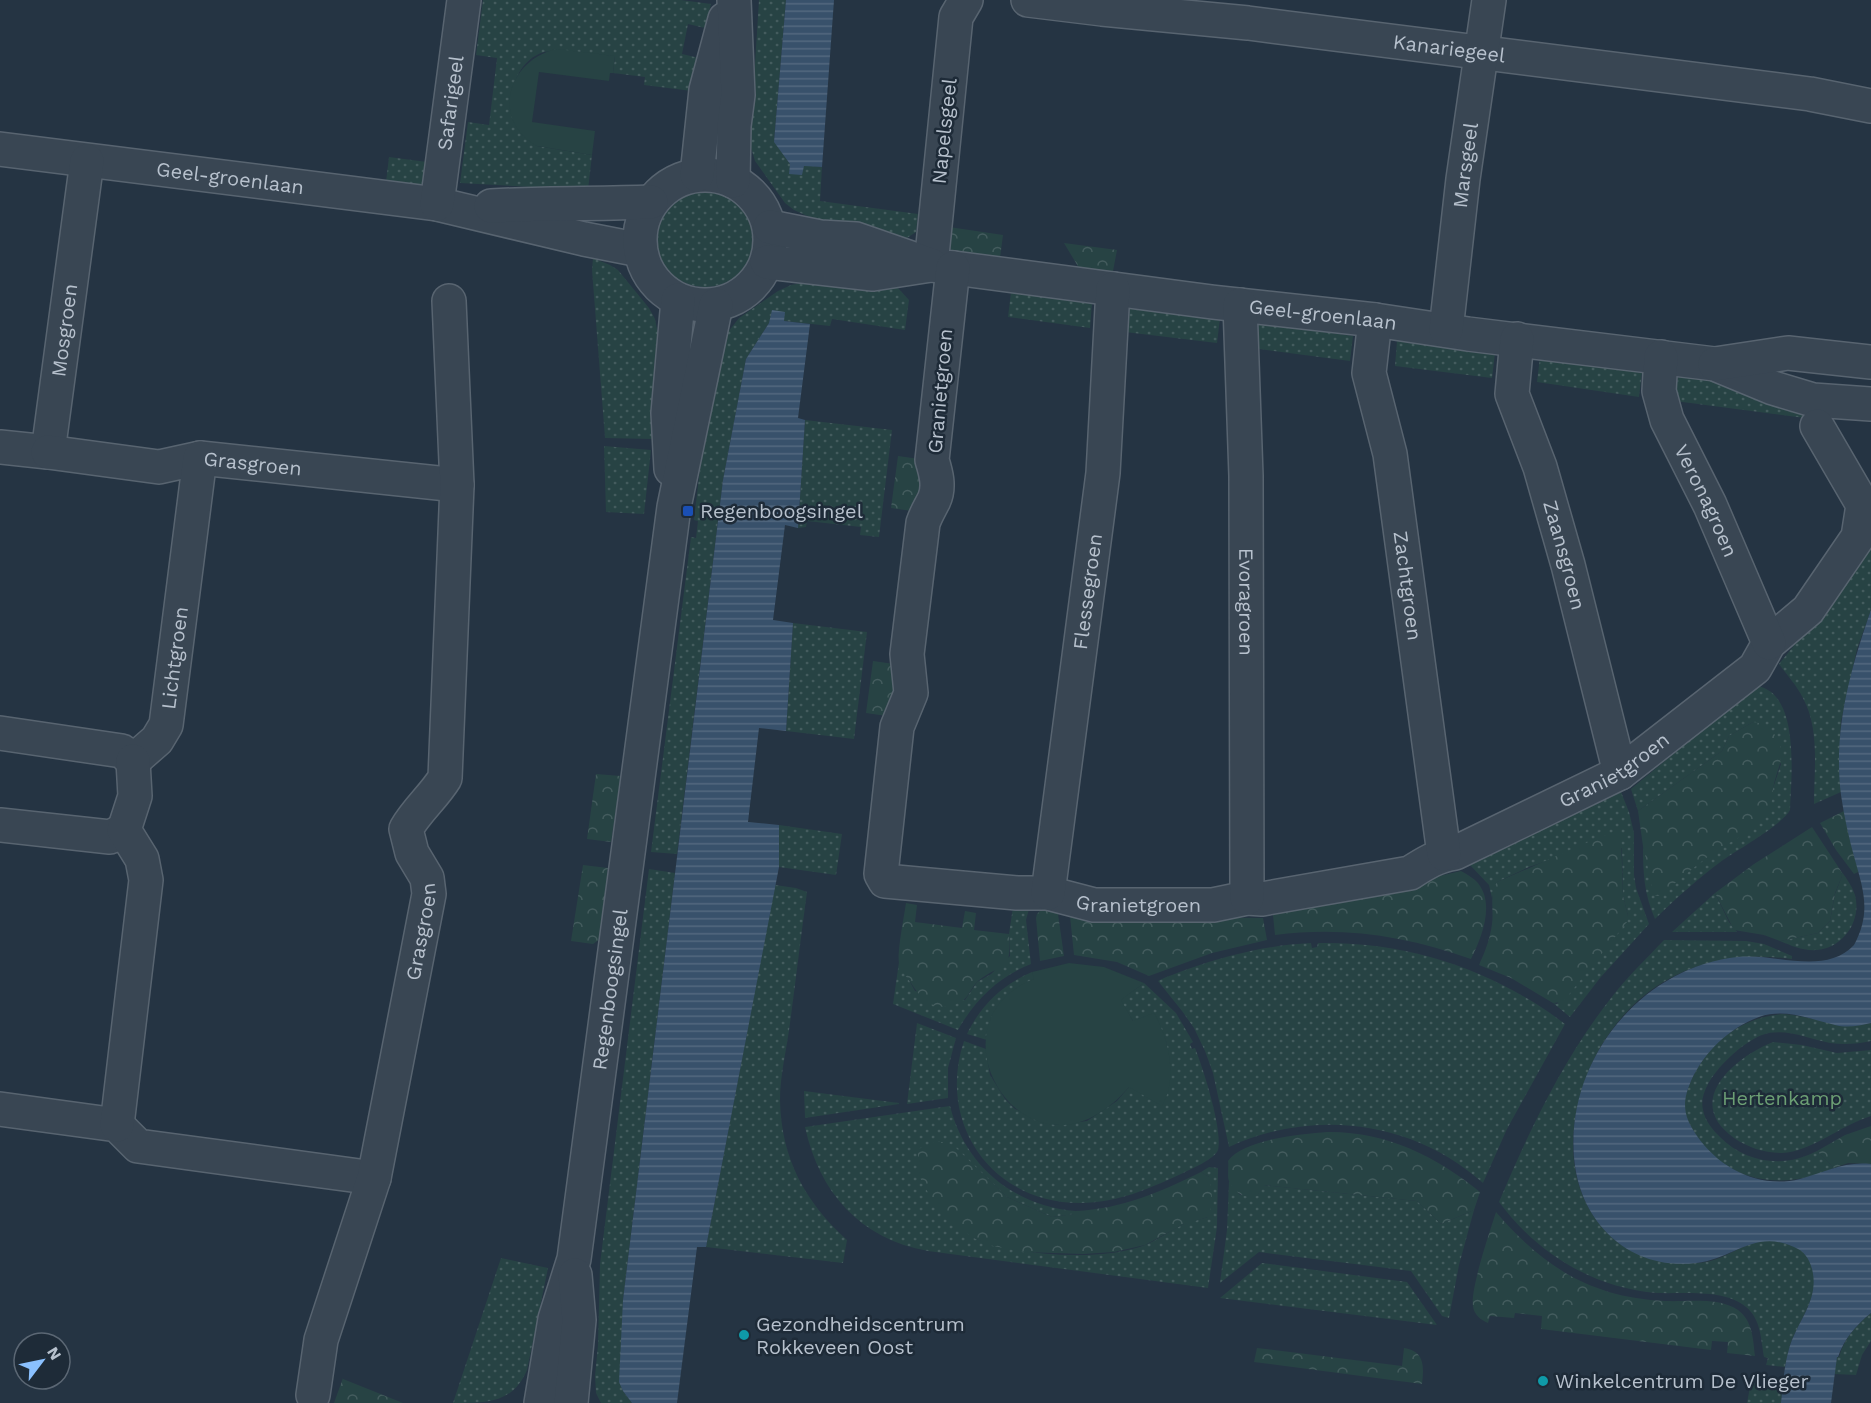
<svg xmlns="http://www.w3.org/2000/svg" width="1871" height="1403" font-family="'Work Sans',sans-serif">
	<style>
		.grass { fill: url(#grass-dots) }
		.forest { fill: url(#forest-crowns) }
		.green { fill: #274344 }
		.water { fill: url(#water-rules) }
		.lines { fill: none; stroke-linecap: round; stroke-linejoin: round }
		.minor-casing { stroke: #586470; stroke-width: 36 }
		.minor { stroke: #394653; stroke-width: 33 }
		.transit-dot { fill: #1a4fb4; stroke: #1e2b38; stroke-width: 2 }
		.culture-dot { fill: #0f9aa8; stroke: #1e2b38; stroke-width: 2 }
		.labels { text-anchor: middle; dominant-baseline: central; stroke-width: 5; stroke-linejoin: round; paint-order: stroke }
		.street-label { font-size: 20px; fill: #b7c1cd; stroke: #1e2b38 }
		.poi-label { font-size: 20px; fill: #b7c1cd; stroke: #1e2b38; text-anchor: start }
		.park-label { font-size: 20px; fill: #6c9f74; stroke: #1e2b38 }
	</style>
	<defs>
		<pattern id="grass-dots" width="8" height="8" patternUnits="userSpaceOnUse" patternTransform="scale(1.5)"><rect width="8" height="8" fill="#274344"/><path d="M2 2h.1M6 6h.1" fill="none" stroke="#445c5e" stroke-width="1.8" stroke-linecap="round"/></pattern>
		<pattern id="forest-crowns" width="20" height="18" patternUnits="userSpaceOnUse" patternTransform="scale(1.5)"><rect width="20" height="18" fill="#274344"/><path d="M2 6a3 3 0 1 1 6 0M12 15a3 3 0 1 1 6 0" fill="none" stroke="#445c5e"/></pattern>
		<pattern id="water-rules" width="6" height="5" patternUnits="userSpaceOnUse" patternTransform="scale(1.5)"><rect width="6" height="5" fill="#38516b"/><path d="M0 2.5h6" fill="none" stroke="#53687f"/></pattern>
	</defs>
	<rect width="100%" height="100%" fill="#253443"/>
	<path class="grass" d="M483,0H681L711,4L705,28L688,24L682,54L699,58L692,91L644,85L645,77L613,73L615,56C600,55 555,49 544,52C521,59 512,83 510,104L537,146L592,155L588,190L460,183L468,122L489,125L497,58L476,55Z
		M759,0H786L774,141L790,164L822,167L820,201L918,214L916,232L907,238L845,224L814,219L794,210L785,203L755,161L750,144Z
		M389,157L427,162L424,187L386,182Z
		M656 238a49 49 0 1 1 98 0a49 49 0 1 1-98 0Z
		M593,258L610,265L618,270L649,308L655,319L658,334L654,367L653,439L605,438L592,270Z
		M802,283L837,287L898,288L909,300L905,330L832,319L830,326L784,321L769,323L746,359L723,480L677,854L651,852L691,537L696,538L698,521L694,520L701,460L728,332L739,318L778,291L791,285Z
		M1011,292L1092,303L1090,328L1008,317Z
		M1128,307L1220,318L1217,343L1125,332Z
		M1255,323L1353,336L1350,361L1252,348Z
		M1397,341L1495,353L1492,378L1395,366Z
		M1540,357L1642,372L1639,397L1537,382Z
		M1678,376L1728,382L1807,408L1805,418L1675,401Z
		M805,420L892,430L879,537L860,535L861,527L807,521L806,527L798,528Z
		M604,446L651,450L644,514L606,512Z
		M1871,501V610L1857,649L1841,721L1839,766L1841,792L1814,804C1814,770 1820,730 1803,698C1797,686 1787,675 1779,664L1848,579Z
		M793,623L867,632L854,739L786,731Z
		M1757,686C1801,693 1791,779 1790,810C1783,824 1739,849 1723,860C1699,878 1676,898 1655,919C1644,894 1643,873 1643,846L1658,896L1771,804V794L1781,764L1753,722L1729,736L1722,751L1638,811L1631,789L1753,688Z
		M1621,792L1629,812L1634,833V875L1636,888L1649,924L1600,978L1570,1017L1553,1003L1557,1004L1628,916L1623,896L1622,848L1552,859L1529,867L1497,882L1492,898L1489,885L1470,865Z
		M779,825L842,834L836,875L779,867Z
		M649,869L675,873L623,1300V1391L632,1403H601L596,1393L595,1376L598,1345L600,1264Z
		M1841,871C1847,879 1852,886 1855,895C1862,921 1843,948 1817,950C1803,951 1792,946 1780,941L1818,933L1830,921L1835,894L1842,876Z
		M775,885L796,888L807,892C801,935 796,979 790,1023C787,1048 780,1075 780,1100C781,1158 805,1202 847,1240L843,1263L706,1247Z
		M1715,893L1729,922L1737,932H1672Z
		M1013,907L1029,909L1026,920L1031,964C998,977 975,1000 958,1030L893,1004L899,962L915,991L965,1000L977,982L991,974L1010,956L1009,934Z
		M1664,940L1746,941L1764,944L1792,956V959C1744,953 1699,959 1657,986C1625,1007 1599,1042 1586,1078C1567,1128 1566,1186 1603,1228C1611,1237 1623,1248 1635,1252C1644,1256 1656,1256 1666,1258C1676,1260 1688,1264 1698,1263C1730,1262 1754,1229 1788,1244C1793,1246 1800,1248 1804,1252C1831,1281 1800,1317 1790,1345C1788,1352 1787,1360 1785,1367L1766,1365L1768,1358L1764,1357C1761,1340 1761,1319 1746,1307C1725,1289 1684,1294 1657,1293C1593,1288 1537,1253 1499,1202C1529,1131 1563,1059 1611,998C1627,977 1646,959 1664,940Z
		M1311,943L1312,948L1317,947L1318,943C1408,941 1494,970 1565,1024L1507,1129L1483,1183C1413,1120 1313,1108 1229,1147L1213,1073L1205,1051L1194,1028L1182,1011L1158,981C1167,976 1178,973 1188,969C1228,955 1269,945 1311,943Z
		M1032,972L1035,979C1008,989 991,1012 987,1040L967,1034C981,1005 1002,985 1032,972Z
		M1144,983L1176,1013L1193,1042L1190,1044L1192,1049L1195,1048C1203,1068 1223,1130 1218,1150C1215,1159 1189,1170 1181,1174C1149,1189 1116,1203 1081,1203C993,1204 936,1124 964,1041L986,1049L990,1075L1005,1099L1015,1109L1056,1125L1087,1121L1117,1101L1129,1087L1170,1072L1166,1042L1133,1021L1120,1000Z
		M1782,1014C1814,1016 1839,1030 1871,1023V1041C1858,1044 1844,1045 1830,1043C1808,1039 1785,1027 1762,1035C1739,1044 1696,1083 1703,1110C1705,1121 1713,1130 1720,1137C1747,1164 1785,1168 1817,1151L1834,1168C1788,1190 1730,1184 1699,1140C1693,1130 1685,1119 1684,1107C1683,1099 1688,1088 1691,1081C1708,1043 1740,1018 1782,1014Z
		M917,1023L956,1038L948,1068V1098L907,1104Z
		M1773,1042L1802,1045L1837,1053L1871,1050V1116C1841,1125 1811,1152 1782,1153C1764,1153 1749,1148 1734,1138C1683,1102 1733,1058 1773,1042Z
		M804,1091L899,1103V1104L805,1118Z
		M950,1106C965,1166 1014,1206 1076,1211L1075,1214L1052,1217L1007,1197L953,1146L974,1238C1017,1256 1101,1262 1145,1245C1158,1240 1169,1231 1182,1225C1190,1221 1199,1220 1208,1217L1209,1177L1201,1172L1209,1167L1218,1168L1217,1227L1208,1288L928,1251C860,1239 819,1192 805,1127Z
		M1229,1181L1240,1195L1257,1196L1263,1185L1417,1201L1441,1224L1474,1210L1459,1265L1449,1318L1442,1316L1411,1271L1259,1252L1220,1283L1227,1230Z
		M501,1258L548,1268L527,1370C513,1403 488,1403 453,1403Z
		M1262,1263L1407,1282L1437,1325L1220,1298Z
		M1871,1313V1341L1862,1355L1856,1375L1834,1374L1837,1357H1839C1844,1339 1856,1325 1871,1313Z
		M1755,1383L1783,1386L1781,1403H1747L1750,1387Z"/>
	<path class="forest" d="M949,227L1003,235L1000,258L946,249Z
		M1064,243L1117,250L1113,271L1079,268Z
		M898,456L919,459L927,475L912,511L891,508Z
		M873,661L894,664L900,680L887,716L866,713Z
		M1753,722C1763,722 1774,731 1778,740C1785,755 1779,766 1775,780C1772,789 1773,803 1769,811C1760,830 1726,843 1710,855C1694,867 1679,880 1663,893L1658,896L1654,895L1643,846L1638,811L1722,751L1729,736Z
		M596,774L621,776L611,842L587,839Z
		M1844,811L1856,863L1860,871L1854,874L1836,850L1820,823Z
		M1812,827L1841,871L1842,876L1835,893L1830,921L1818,933L1780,941L1764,935L1734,930L1715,893L1754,864Z
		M1618,833L1621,836L1623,896L1628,916L1627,922L1563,1002L1553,1003L1511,978L1479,965C1485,952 1490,939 1492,924C1494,910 1489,895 1497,882L1602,836Z
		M583,865L608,868L600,939L593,944L571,941Z
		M1461,871C1468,875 1476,879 1480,886C1494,907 1481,939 1471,959C1407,936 1343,926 1275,935L1273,915Z
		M906,903L917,905L915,922L962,928L965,911L976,913L974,930L1009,934C1011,975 1005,960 978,981C971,987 969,998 960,1002C937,1014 923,1002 911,983C907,977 901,971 899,963C897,952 904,917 906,903Z
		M1043,908L1055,910L1058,914L1064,956L1040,961L1036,918L1037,914Z
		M1070,916L1263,918L1267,940L1212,953L1149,976L1117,962L1074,955Z
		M1871,1126V1164L1848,1163L1834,1168L1817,1151L1845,1135Z
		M1327,1132C1385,1131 1436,1156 1480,1192L1474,1210L1441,1224L1417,1201L1264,1185L1257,1196C1245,1199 1234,1193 1229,1181C1227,1176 1229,1166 1228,1161C1243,1139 1302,1134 1327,1132Z
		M936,1142H945L954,1146L1007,1197L1052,1217L1074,1214L1076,1211C1121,1209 1161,1192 1201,1172L1209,1177C1212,1191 1214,1203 1208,1217L1182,1225L1145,1245L1114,1252L1083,1254L1025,1252L993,1246L974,1238L953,1224L932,1200L918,1174V1149Z
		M1496,1212C1543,1267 1592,1298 1666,1301C1687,1302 1719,1297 1738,1310C1753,1321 1753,1340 1755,1356L1727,1353L1728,1342L1712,1341L1711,1350L1541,1329L1542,1316L1515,1313L1514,1318L1490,1316L1488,1323C1481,1320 1474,1315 1473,1306C1470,1290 1490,1231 1496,1212Z
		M1257,1348L1402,1366L1404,1348C1425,1351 1424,1367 1422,1384L1254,1362Z
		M343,1378V1379L403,1403H334Z"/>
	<path class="green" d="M557,49L615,56L613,73H610L609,81L539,72L532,122L595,131L592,155L537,146C490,120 508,59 557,49Z
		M1069,963L1104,967L1144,983L1121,1000L1133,1021L1154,1013C1169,1039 1178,1079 1162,1106L1129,1087C1030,1202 920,1024 1034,979L1032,972Z"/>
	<path class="water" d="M786,0H834L822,167L804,166L802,175L789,174L790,164L774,142Z
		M772,310L785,312L784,321L810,324L798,418L805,420L798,528L785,525L773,620L793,623L786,731L759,728L748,822L779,825V867L706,1247H697L677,1403H632L623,1391L619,1382L623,1300L723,480L746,359L769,323Z
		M1871,610V1023C1859,1026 1847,1028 1835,1025C1810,1019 1785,1008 1759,1017C1729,1028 1704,1052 1691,1081C1681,1104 1684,1117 1697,1136C1720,1169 1760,1189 1800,1179C1825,1172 1845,1161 1871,1164V1313C1856,1325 1844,1339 1838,1357H1837L1831,1403H1781C1783,1385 1784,1366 1789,1349C1797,1321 1820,1300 1812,1269C1809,1258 1804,1251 1794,1247C1754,1229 1734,1259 1696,1263C1629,1271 1579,1222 1574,1157C1566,1060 1641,967 1738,957C1775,953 1825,976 1854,945C1871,913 1864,892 1855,860C1849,839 1844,816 1841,795C1833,731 1850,670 1871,610Z"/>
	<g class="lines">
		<defs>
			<g id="minor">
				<path id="s1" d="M966,0L956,17L931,265L1212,302L1375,320L1468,334L1715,364L1773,388L1813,400L1871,404"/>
				<path id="s2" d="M1028,0L1102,9L1248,23L1810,94L1871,106"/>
				<path id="s3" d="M0,149L437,204L584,239L640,250"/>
				<circle cx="705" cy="240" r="65"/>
				<path d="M697,175L706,90L725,19"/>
				<path d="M733,181L734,126L738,95L734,0"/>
				<path id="s4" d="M437,204L464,0"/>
				<path d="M491,206C545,203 598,204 651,202"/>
				<path d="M767,262L873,274L931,265L856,239L820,237L770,227"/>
				<path id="s5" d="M953,268L932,460C936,473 940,487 934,500C930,508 926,514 923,523L907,654L911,693L897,727L881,874L885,881L1017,893H1048L1094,905H1213L1247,898L1262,899L1410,873C1424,864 1438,855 1455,853L1620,773L1755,668L1769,643L1808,610L1858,537L1863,505L1817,426"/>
				<path id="s6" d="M1240,305L1246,476L1247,898"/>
				<path id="s7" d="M1375,320L1369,373L1390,454L1444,854"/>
				<path id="s8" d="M1446,330L1463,179L1489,0"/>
				<path id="s9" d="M1517,339L1512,394L1540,467L1568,565L1620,773"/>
				<path id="s10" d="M1661,357L1659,391L1667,420L1710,505L1769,643"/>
				<path d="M1715,364L1788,353L1871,362"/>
				<path id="s11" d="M0,447L48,452L87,161"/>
				<path id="s12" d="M48,452L159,467L200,458L457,485"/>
				<path d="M671,469L668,413L678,300"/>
				<path d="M0,733L122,751L133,761"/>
				<path id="s13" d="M133,761L157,740L166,725L200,458"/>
				<path d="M0,825L110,837L124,830"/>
				<path id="s14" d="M1048,893L1103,473L1113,289"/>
				<path d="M0,1109L117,1125L138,1146L374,1178"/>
				<path d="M117,1125L146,880L142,859L124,830L135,796L133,761"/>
				<path id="s15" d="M313,1395L321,1340L374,1178L429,894L427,878L412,853L406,829C417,810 434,796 445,778L457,485L449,301"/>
				<path id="s16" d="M541,1403L555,1319L574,1259L674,507L716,305"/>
				<path d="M571,1403L579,1320L575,1275"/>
			</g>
		</defs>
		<use href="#minor" class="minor-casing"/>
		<use href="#minor" class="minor"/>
	</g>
	<rect class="transit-dot" x="682" y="505" width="12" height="12" rx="3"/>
	<g class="culture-dot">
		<circle cx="744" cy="1335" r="6"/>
		<circle cx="1543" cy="1381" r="6"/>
	</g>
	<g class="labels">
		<g class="street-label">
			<text stroke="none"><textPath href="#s2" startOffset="424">Kanariegeel</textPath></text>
			<text stroke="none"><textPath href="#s4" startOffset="102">Safarigeel</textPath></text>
			<text transform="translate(944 131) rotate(-84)">Napelsgeel</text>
			<text stroke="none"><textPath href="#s8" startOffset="166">Marsgeel</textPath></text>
			<text stroke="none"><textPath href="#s3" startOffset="232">Geel-groenlaan</textPath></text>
			<text stroke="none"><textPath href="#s1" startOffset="664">Geel-groenlaan</textPath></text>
			<text stroke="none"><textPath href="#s11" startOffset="171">Mosgroen</textPath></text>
			<text transform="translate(940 391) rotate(-85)">Granietgroen</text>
			<text stroke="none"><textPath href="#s12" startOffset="207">Grasgroen</textPath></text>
			<text stroke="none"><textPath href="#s10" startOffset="154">Veronagroen</textPath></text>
			<text stroke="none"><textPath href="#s9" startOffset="225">Zaansgroen</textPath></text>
			<text stroke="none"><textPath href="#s7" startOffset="270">Zachtgroen</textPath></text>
			<text stroke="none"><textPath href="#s14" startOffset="304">Flessegroen</textPath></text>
			<text stroke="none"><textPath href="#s6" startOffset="297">Evoragroen</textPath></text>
			<text stroke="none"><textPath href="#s13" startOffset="117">Lichtgroen</textPath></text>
			<text stroke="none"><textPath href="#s5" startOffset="1383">Granietgroen</textPath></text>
			<text stroke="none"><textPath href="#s5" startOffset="879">Granietgroen</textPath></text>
			<text stroke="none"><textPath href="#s15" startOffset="477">Grasgroen</textPath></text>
			<text stroke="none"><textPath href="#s16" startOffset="420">Regenboogsingel</textPath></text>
		</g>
		<g class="poi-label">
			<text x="700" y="511">Regenboogsingel</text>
			<text x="756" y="1324">Gezondheidscentrum<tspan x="756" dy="23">Rokkeveen Oost</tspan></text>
			<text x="1555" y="1381">Winkelcentrum De Vlieger</text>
		</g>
		<g class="park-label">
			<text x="1782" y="1098">Hertenkamp</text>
		</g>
	</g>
	<g transform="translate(42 1361) rotate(58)"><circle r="28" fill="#1e2b38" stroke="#5b6774" stroke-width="1.5"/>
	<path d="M0-4.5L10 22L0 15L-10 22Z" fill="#8ac0fe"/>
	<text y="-9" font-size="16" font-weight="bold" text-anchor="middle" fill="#b7c1cd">N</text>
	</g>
</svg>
